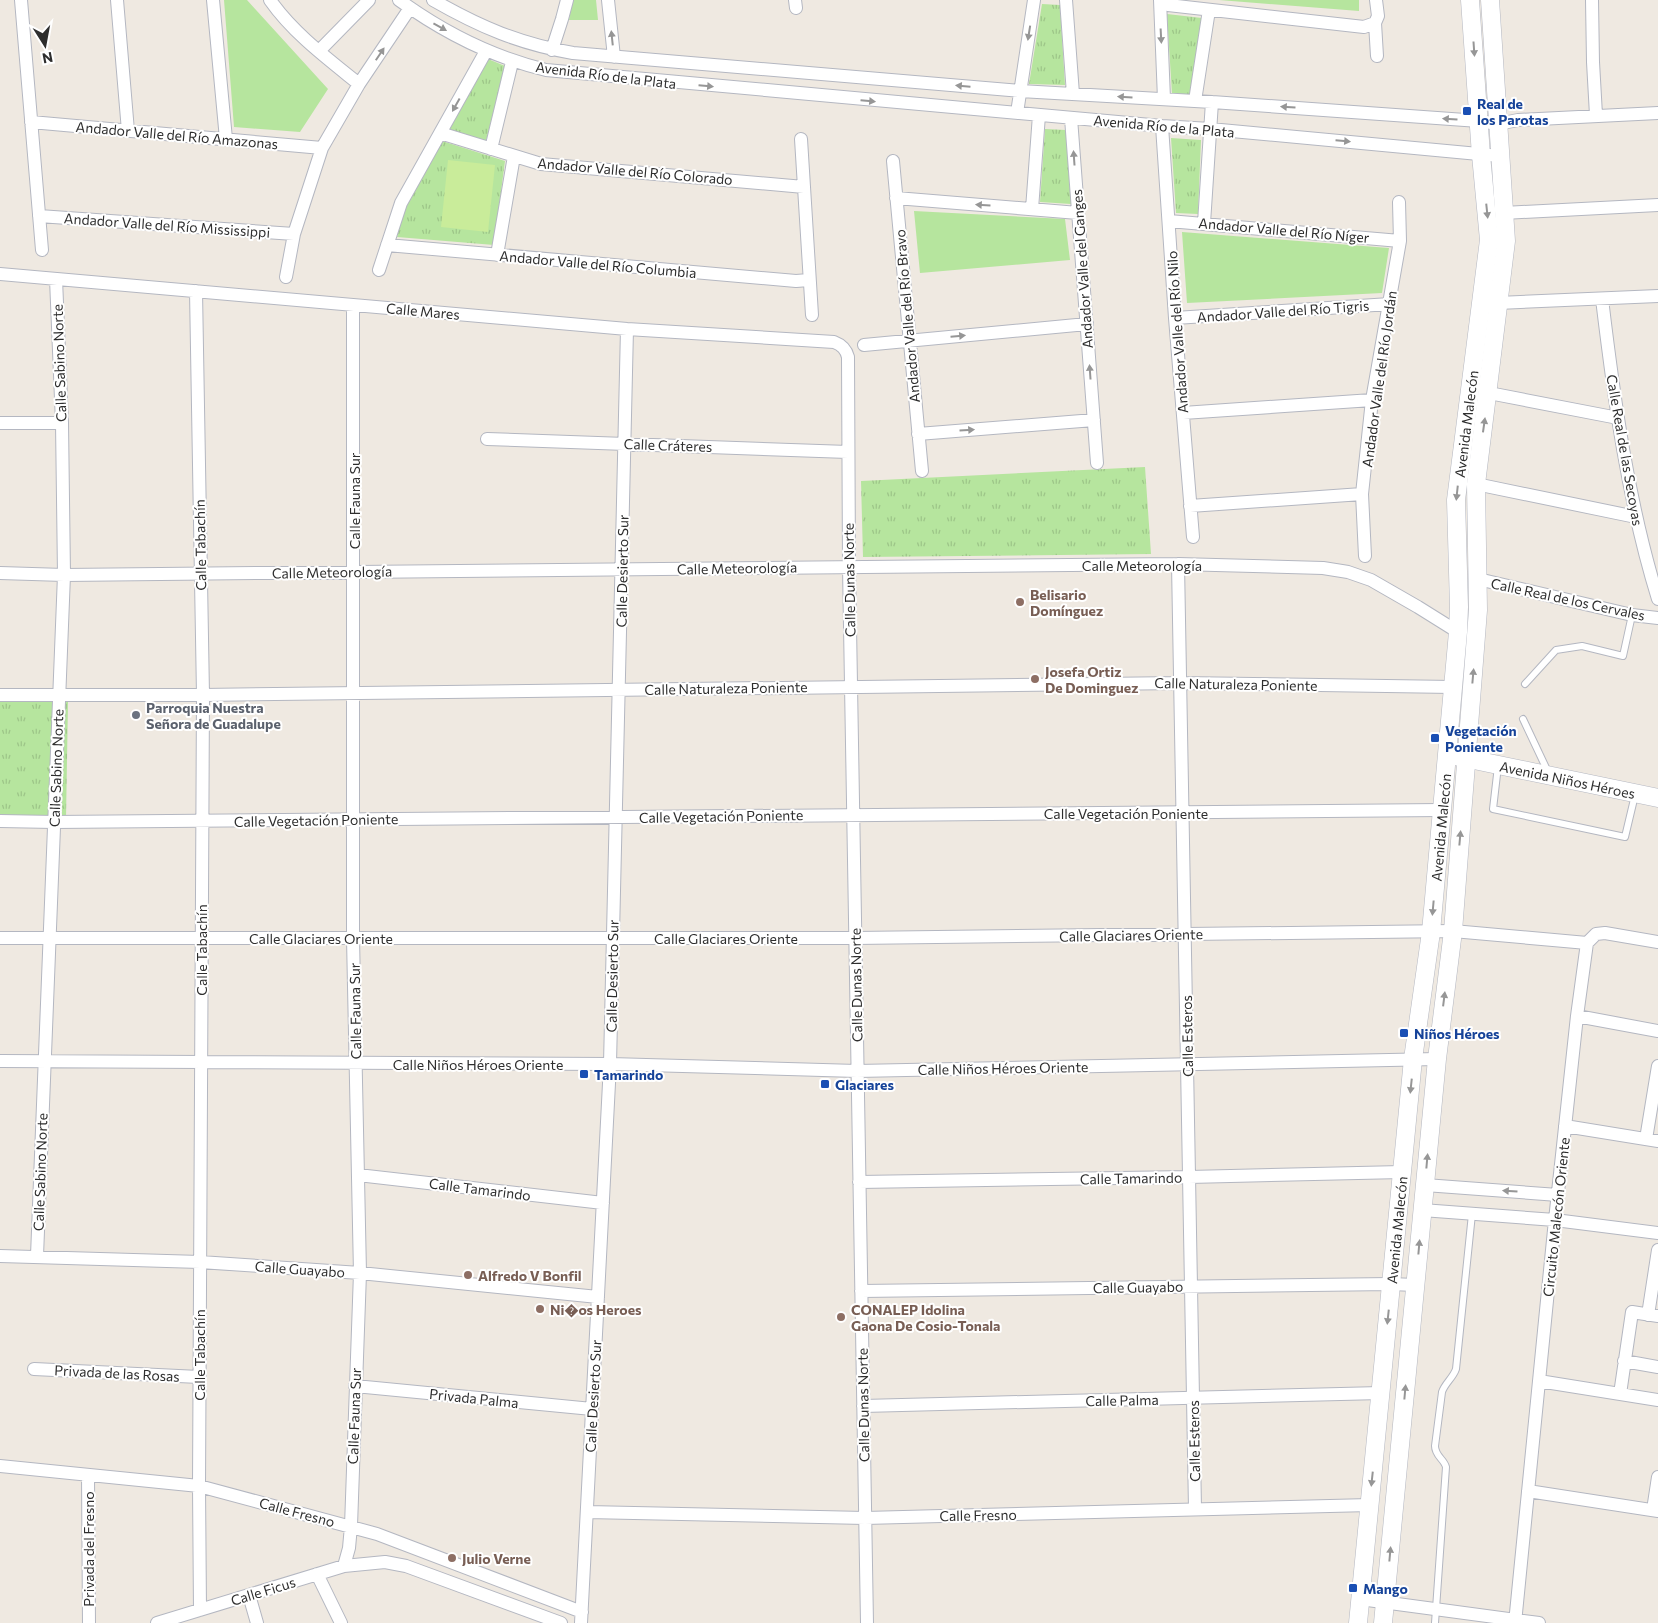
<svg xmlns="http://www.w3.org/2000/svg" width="1658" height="1623" font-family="Commissioner,sans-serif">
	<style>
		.grass { fill: #b6e59e }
		.park { fill: url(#park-tufts) }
		.pitch { fill: #c9ec9a }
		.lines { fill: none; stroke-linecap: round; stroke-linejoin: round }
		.lane-casing { stroke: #b4b7c1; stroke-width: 8 }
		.street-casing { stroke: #b4b7c1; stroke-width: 14 }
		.secondary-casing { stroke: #b4b7c1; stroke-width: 19 }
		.lane { stroke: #fff; stroke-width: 6 }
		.street { stroke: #fff; stroke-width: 12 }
		.secondary { stroke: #fff; stroke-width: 18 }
		.oneway { fill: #969696 }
		.transit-dot { fill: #1a4fb4; stroke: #fff; stroke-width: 2 }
		.education-dot { fill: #8d6e63; stroke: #fff; stroke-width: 2 }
		.worship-dot { fill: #6b7280; stroke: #fff; stroke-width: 2 }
		.labels { text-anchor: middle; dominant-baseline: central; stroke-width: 4; stroke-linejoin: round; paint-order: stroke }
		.street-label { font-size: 14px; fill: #2e2e2e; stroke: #fff }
		.transit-label { font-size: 14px; font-weight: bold; fill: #164399; stroke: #fff; text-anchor: start }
		.education-label { font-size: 14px; font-weight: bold; fill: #785e54; stroke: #fff; text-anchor: start }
		.worship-label { font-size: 14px; font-weight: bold; fill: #5b616d; stroke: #fff; text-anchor: start }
	</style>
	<defs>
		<pattern id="park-tufts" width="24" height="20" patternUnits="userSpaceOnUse" patternTransform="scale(1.25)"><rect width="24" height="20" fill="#b6e59e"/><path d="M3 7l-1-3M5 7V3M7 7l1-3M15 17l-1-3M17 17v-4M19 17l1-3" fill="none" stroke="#9dc588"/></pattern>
	</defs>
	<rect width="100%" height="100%" fill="#efe9e1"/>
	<path class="grass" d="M224,0H247L328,89L300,132L234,127Z
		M572,0H596L598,20H569Z
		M1219,0H1359V11Z
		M914,211L1065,219L1070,260L920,273Z
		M1182,232L1389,248L1382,293L1187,303Z"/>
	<path class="park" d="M1042,4L1060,5L1065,85L1029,84Z
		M1167,14L1202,18L1191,95L1172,94Z
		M488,59L505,66L486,141L448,129Z
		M1045,129L1066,130L1071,204L1040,202Z
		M1171,138L1201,140L1198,214L1176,213Z
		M442,141L505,161L494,245L397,237L405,206Z
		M1145,467L1151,554L863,557L861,481Z
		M0,701L68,702L66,819L0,818Z"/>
	<path class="pitch" d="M448,160L495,165L488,232L441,227Z"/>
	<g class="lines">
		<defs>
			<path id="lane" d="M1525,684L1556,650L1582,646L1623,656L1632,615
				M1523,719L1548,772
				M1498,766L1493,809L1625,837L1635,795
				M1435,1623L1446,1467C1444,1459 1435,1456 1435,1446L1442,1392C1445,1383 1453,1378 1456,1369L1472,1214"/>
			<path id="street" d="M21,0L42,250
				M117,0L128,131
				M213,0L226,139
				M270,0C293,33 328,59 359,84
				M399,0C443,32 492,57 546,70L1162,126L1210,129L1500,156
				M433,0C480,27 520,44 573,53L1020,91L1212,102L1479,121L1498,124L1518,120L1658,113
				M608,0L614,57
				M795,0L796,8
				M1066,0L1073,94
				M1160,0L1168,5L1364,27L1375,23
				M1160,0L1164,99
				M1376,0L1378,16L1375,23L1377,56
				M1592,0L1593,62L1596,115
				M552,50L562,19L567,0
				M319,51L369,0
				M1195,101L1209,10
				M1017,113L1034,0
				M1071,118L1097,463
				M31,122L322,148
				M1162,126L1175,318L1193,537
				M440,133L541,164L804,187
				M801,139L812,315
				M491,149L512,62
				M893,161L922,471
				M896,198L1078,213
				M1032,209L1039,115
				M1504,213L1658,205
				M39,216L294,234
				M1169,221L1400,241
				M1204,223L1212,102
				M387,245L796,281L809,280
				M497,255L514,156
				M379,270L401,203L486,51
				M0,274L627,329L834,342C842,345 846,349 848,357L849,567L867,1623
				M286,277L294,234L322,148L359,84L410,8
				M196,291L203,695L199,1486L200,1610
				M1602,299C1614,399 1628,502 1658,599
				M1498,303L1658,296
				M1175,318L1390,304
				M864,345L1087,324
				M1489,393L1618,418
				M1183,413L1372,400
				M0,423H62
				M918,434L1094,420
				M487,439L848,452
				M1476,484L1636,517
				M1190,506L1362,494
				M1365,556L1362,494L1372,400L1400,241L1399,202
				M1178,564L1195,1509
				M0,573L64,575L1178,564L1323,568L1348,572L1371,580L1418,607L1458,632
				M1478,579L1632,615L1658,618
				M0,695H203L1180,683L1453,687
				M0,821L54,822L1442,810
				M0,938H855L1453,931L1587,943
				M1587,943L1596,934L1605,933L1658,942
				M1577,1016L1658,1031
				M0,1061L610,1064L857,1071L1437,1059
				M1565,1126L1658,1141
				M1646,1139L1658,1066
				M358,1175L603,1203
				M859,1182L1189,1177L1402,1172
				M1425,1185L1558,1195
				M1422,1210L1555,1220L1658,1233
				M0,1256L200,1262L360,1273L598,1297
				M37,1256L64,575L62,423L56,279
				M861,1291L1391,1284L1415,1285
				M1648,1315L1658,1250
				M1624,1361L1658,1367
				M34,1369L199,1377
				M1539,1381L1658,1400
				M355,1386L592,1409
				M1620,1394L1632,1312L1658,1316
				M863,1406L1381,1393
				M0,1466L199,1486L377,1534L582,1612
				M88,1475L89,1623
				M1528,1491L1658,1511
				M1653,1510L1658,1477
				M587,1512L865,1518L1370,1505
				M344,1566L349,1548L351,1526L360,1273L353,938V305
				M317,1574L341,1623
				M249,1595L257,1623
				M1360,1599L1539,1623
				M157,1623L344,1566L385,1562L406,1566L561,1623
				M581,1623L610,1064L627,329
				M1515,1623L1555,1220L1577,1016L1587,943"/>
			<g id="secondary">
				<path id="s1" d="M1455,756L1658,798"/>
				<path id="s2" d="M1358,1623L1413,1059L1431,932L1458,632L1459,607L1456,500L1489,240L1481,155L1470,0"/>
				<path d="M1383,1623L1437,1059L1453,931L1478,610L1476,484L1506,241L1490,0"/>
			</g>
		</defs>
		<use href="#lane" class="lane-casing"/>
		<use href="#street" class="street-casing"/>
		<use href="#secondary" class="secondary-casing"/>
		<use href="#lane" class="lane"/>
		<use href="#street" class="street"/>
		<use href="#secondary" class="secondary"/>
	</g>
	<defs><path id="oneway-solid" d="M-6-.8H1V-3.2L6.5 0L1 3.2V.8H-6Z" transform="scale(1.25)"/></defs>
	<g class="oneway">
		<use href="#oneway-solid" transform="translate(440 27) rotate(29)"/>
		<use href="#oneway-solid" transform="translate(1029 33) rotate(99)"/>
		<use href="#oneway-solid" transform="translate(1161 36) rotate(87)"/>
		<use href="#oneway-solid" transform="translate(612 38) rotate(-96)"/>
		<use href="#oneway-solid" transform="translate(1474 49) rotate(86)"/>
		<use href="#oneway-solid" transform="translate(380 54) rotate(-56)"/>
		<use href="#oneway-solid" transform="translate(706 86) rotate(5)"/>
		<use href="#oneway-solid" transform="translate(963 86) rotate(-175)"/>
		<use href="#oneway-solid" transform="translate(1125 97) rotate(-177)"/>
		<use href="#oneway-solid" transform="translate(868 101) rotate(5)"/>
		<use href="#oneway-solid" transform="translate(456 105) rotate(119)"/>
		<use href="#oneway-solid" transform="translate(1288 107) rotate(-176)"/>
		<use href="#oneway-solid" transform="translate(1450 119) rotate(-176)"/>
		<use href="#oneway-solid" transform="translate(1343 141) rotate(5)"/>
		<use href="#oneway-solid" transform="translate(1074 158) rotate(-94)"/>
		<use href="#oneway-solid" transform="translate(983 205) rotate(-176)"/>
		<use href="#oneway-solid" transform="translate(1487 211) rotate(84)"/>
		<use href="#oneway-solid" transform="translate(958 336) rotate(-5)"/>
		<use href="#oneway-solid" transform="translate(1090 372) rotate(-94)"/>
		<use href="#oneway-solid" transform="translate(1484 425) rotate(-82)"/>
		<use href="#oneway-solid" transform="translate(967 430) rotate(-4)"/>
		<use href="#oneway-solid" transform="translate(1457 493) rotate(96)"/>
		<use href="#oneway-solid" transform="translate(1473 676) rotate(-85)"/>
		<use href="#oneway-solid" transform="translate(1460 838) rotate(-85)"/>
		<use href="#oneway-solid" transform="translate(1433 908) rotate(95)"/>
		<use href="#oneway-solid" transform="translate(1444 999) rotate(-83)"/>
		<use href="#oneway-solid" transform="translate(1411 1086) rotate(96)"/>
		<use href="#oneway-solid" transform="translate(1427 1161) rotate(-85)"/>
		<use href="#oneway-solid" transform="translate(1510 1191) rotate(-176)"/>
		<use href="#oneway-solid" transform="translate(1419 1247) rotate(-85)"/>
		<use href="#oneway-solid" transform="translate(1388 1317) rotate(96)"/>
		<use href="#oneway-solid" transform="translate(1405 1392) rotate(-85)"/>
		<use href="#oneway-solid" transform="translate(1372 1479) rotate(96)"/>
		<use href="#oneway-solid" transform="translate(1390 1554) rotate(-85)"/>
	</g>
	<g class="transit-dot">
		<rect x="1462" y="106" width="10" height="10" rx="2.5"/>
		<rect x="1430" y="733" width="10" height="10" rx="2.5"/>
		<rect x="1399" y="1028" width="10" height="10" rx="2.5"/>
		<rect x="579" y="1069" width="10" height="10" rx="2.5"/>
		<rect x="820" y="1079" width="10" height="10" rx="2.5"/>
		<rect x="1348" y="1583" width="10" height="10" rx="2.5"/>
	</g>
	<g class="education-dot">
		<circle cx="1020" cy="602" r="5"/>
		<circle cx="1035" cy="679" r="5"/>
		<circle cx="468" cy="1275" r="5"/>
		<circle cx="540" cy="1309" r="5"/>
		<circle cx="841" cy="1317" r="5"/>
		<circle cx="452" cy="1558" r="5"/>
	</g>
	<circle class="worship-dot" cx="136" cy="715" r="5"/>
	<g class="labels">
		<g class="street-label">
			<text transform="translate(606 75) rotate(7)">Avenida Río de la Plata</text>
			<text transform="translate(1164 126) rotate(5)">Avenida Río de la Plata</text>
			<text transform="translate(177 135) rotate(5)">Andador Valle del Río Amazonas</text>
			<text transform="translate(635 171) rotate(5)">Andador Valle del Río Colorado</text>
			<text transform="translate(167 225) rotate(4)">Andador Valle del Río Mississippi</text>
			<text transform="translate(1284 230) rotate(5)">Andador Valle del Río Níger</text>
			<text transform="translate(598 264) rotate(5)">Andador Valle del Río Columbia</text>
			<text transform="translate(1082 269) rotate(-94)">Andador Valle del Ganges</text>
			<text transform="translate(423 311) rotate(5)">Calle Mares</text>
			<text transform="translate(1283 311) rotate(-4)">Andador Valle del Río Tigris</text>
			<text transform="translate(907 316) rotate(-95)">Andador Valle del Río Bravo</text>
			<text transform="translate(1177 332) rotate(-94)">Andador Valle del Río Nilo</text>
			<text transform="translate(59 363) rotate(-92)">Calle Sabino Norte</text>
			<text transform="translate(1379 379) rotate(-82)">Andador Valle del Río Jordán</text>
			<text stroke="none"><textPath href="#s2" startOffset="1205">Avenida Malecón</textPath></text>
			<text transform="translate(668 445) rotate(2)">Calle Cráteres</text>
			<text transform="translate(1625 450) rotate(80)">Calle Real de las Secoyas</text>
			<text transform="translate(354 501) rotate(-90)">Calle Fauna Sur</text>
			<text transform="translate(200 545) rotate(-91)">Calle Tabachín</text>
			<text x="1142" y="565">Calle Meteorología</text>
			<text transform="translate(737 568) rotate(-1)">Calle Meteorología</text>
			<text transform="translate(622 571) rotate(-89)">Calle Desierto Sur</text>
			<text transform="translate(332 572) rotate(-1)">Calle Meteorología</text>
			<text transform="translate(849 580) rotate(-91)">Calle Dunas Norte</text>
			<text transform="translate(1568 599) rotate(12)">Calle Real de los Cervales</text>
			<text transform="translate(1236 684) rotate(1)">Calle Naturaleza Poniente</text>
			<text transform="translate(726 688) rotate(-1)">Calle Naturaleza Poniente</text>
			<text transform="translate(56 768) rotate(-88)">Calle Sabino Norte</text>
			<text stroke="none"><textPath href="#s1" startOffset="115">Avenida Niños Héroes</textPath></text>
			<text x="1126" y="813">Calle Vegetación Poniente</text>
			<text transform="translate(721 816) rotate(-1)">Calle Vegetación Poniente</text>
			<text transform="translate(316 820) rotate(-1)">Calle Vegetación Poniente</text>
			<text stroke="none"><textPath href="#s2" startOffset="800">Avenida Malecón</textPath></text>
			<text transform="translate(1131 935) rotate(-1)">Calle Glaciares Oriente</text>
			<text x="321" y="938">Calle Glaciares Oriente</text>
			<text x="726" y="938">Calle Glaciares Oriente</text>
			<text transform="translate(201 950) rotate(-90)">Calle Tabachín</text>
			<text transform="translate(612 976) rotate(-89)">Calle Desierto Sur</text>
			<text transform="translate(856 985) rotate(-91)">Calle Dunas Norte</text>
			<text transform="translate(355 1011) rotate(-91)">Calle Fauna Sur</text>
			<text transform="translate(1187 1036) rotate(-91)">Calle Esteros</text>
			<text x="478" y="1064">Calle Niños Héroes Oriente</text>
			<text transform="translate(1003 1068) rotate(-1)">Calle Niños Héroes Oriente</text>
			<text transform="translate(40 1172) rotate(-88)">Calle Sabino Norte</text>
			<text transform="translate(1131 1178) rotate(-1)">Calle Tamarindo</text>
			<text transform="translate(480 1189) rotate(7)">Calle Tamarindo</text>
			<text transform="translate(1556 1217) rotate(-84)">Circuito Malecón Oriente</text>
			<text stroke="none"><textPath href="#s2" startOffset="395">Avenida Malecón</textPath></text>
			<text transform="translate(300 1269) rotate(4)">Calle Guayabo</text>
			<text transform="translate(1138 1287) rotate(-1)">Calle Guayabo</text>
			<text transform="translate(199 1355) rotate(-90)">Calle Tabachín</text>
			<text transform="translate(117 1373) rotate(3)">Privada de las Rosas</text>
			<text transform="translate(593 1396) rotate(-87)">Calle Desierto Sur</text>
			<text transform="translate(474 1398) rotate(6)">Privada Palma</text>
			<text transform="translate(1122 1400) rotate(-1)">Calle Palma</text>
			<text transform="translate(863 1405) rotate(-91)">Calle Dunas Norte</text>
			<text transform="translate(354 1416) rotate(-88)">Calle Fauna Sur</text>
			<text transform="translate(1194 1441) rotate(-91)">Calle Esteros</text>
			<text transform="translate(297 1512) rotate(15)">Calle Fresno</text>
			<text transform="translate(978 1515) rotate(-1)">Calle Fresno</text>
			<text transform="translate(88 1549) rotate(-90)">Privada del Fresno</text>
			<text transform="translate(263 1591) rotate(-17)">Calle Ficus</text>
		</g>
		<g class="transit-label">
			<text x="1477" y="103">Real de<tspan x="1477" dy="16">los Parotas</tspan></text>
			<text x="1445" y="730">Vegetación<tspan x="1445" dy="16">Poniente</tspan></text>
			<text x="1414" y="1033">Niños Héroes</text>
			<text x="594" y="1074">Tamarindo</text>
			<text x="835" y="1084">Glaciares</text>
			<text x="1363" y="1588">Mango</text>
		</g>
		<g class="education-label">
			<text x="1030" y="594">Belisario<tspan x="1030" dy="16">Domínguez</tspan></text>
			<text x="1045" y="671">Josefa Ortiz<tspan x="1045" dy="16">De Dominguez</tspan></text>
			<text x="478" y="1275">Alfredo V Bonfil</text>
			<text x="550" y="1309">Ni�os Heroes</text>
			<text x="851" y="1309">CONALEP Idolina<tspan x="851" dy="16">Gaona De Cosio-Tonala</tspan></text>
			<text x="462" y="1558">Julio Verne</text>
		</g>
		<g class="worship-label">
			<text x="146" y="707">Parroquia Nuestra<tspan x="146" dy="16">Señora de Guadalupe</tspan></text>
		</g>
	</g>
	<g transform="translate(45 45) rotate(169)" stroke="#ffffff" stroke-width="4" paint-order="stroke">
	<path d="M0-4L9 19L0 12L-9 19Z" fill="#2e2e2e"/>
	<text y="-8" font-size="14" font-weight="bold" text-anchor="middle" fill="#2e2e2e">N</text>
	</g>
</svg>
